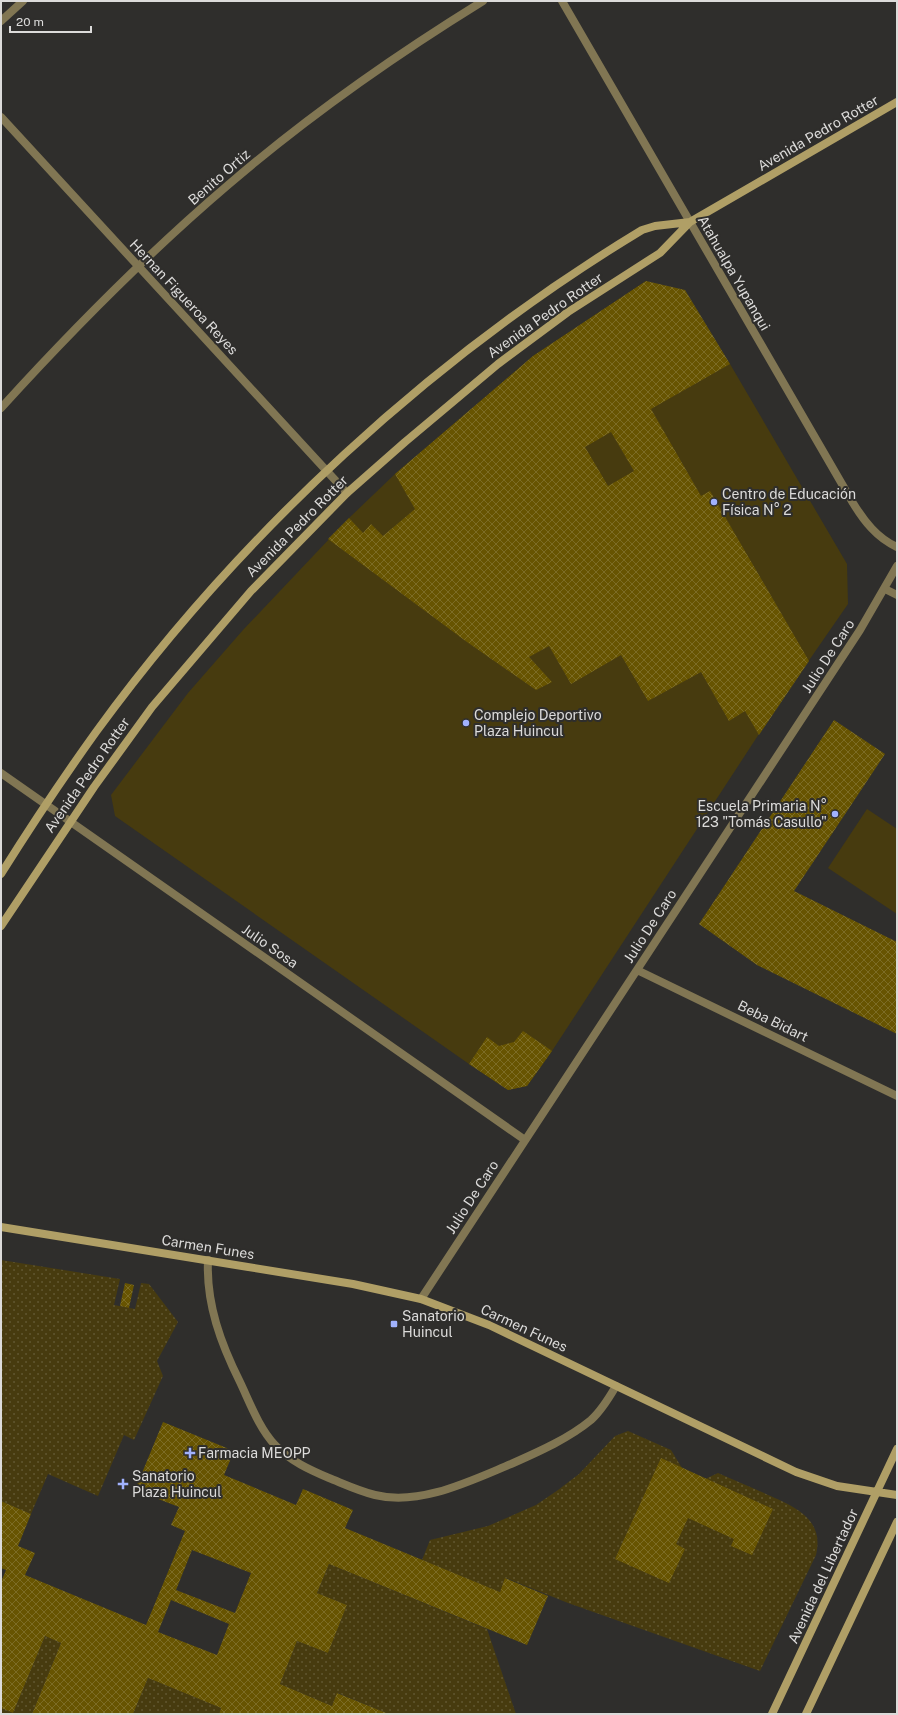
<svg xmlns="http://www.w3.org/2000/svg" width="898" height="1715" font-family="'Public Sans',sans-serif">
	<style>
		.green { fill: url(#green-dots) }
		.pitch { fill: #473b0f }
		.building { fill: url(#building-cross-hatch); fill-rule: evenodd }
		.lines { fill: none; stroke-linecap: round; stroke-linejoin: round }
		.service { stroke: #817653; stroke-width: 8 }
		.minor { stroke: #817653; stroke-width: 8 }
		.secondary { stroke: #b09f66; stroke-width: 8 }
		.poi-dot { fill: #a1b2fd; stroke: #2f2e2c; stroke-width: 1.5 }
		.labels { text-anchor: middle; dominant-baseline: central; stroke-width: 4; stroke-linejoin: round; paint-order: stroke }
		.street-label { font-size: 14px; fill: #dcdbda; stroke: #2f2e2c }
		.poi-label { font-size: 14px; fill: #dcdbda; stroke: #2f2e2c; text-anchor: start }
	</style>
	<defs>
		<pattern id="green-dots" width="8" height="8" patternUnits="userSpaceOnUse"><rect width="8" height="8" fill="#473b0f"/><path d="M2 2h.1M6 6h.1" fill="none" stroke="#615731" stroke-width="1.8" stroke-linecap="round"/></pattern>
		<pattern id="building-cross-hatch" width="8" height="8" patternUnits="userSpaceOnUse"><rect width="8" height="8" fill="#675401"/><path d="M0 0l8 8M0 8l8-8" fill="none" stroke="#7c6c25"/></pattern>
	</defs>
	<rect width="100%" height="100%" fill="#2f2e2c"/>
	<path class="green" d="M1,1260L120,1279L114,1305L135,1309L141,1283L149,1284L178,1322L157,1361L163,1376L134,1440L124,1435L98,1496L48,1474L31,1514L1,1501Z
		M628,1431L671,1450L682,1468L705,1479L718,1473C733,1480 749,1486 764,1493C792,1506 825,1517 816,1555L760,1671L568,1603L506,1578L500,1592L422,1560L430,1540L488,1526L536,1505L558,1490L579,1474L615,1436Z
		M329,1564L487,1629L516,1714H389L338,1693L332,1706L280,1684L297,1641L328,1653L347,1605L317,1593Z
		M45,1636L61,1643L32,1714H1V1708L13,1713Z
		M148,1678L221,1708L219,1714H133Z"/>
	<path class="pitch" d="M646,281L730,364L847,564L848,604L774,711L552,1051L527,1086L508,1090L469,1064L115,816L111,795L188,693L243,630L349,518L395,474L533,356Z
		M867,809L897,829V914L828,868Z"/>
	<path class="building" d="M646,281L685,290L730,364L651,409L701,496L710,491L809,661L759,735L745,711L729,721L701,672L648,701L621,655L571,684L549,646L529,657L552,682L536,690L467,642L328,539L349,518L363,533L371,524L383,536L415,509L395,474L533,356ZM611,432L634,471L608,486L585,447Z
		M834,720L885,754L794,891L897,942V1034L757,965L699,924Z
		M523,1031L552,1051L527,1086L508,1090L469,1064L487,1037L499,1046L514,1042Z
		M125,1283L134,1285L129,1308L120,1306Z
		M163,1422L234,1451L224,1475L296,1505L303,1489L353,1510L345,1528L500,1592L505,1578L548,1596L527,1645L329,1564L317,1593L347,1605L328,1653L297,1641L280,1684L332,1706L337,1693L389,1714H219L221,1708L148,1678L133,1714H32L61,1643L45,1636L13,1713L1,1708V1582L6,1570L1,1568V1501L31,1514L18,1546L35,1553L25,1575L146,1625L185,1531L171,1525L179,1507L135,1490ZM192,1550L251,1573L235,1613L176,1590ZM171,1600L229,1624L217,1655L158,1632Z
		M661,1458L773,1509L752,1555L731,1546L734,1539L688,1518L676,1544L685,1549L669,1583L615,1559Z"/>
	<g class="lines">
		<path class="service" d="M208,1260C206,1304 221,1344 240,1382C250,1403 259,1428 275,1445C290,1461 310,1470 329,1478C344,1484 359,1491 375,1495C420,1506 470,1481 511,1464C538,1452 568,1439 591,1420C601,1411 609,1398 616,1386"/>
		<path class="minor" d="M562,1L853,503C864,521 877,538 897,547
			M1,21L23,1
			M1,117L347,493
			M1,408C72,330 147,254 228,185C307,117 394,56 483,1
			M885,589L897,595
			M1,773L525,1140
			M637,970L897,1096
			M421,1299L860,630L897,566"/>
		<path class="secondary" d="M1,874C31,826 63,778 96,732C240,534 432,357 642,230L655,226L690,222
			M1,926L94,787L152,707L251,591L347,493L405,442L498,364L568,312L660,253L690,222L897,102
			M1,1227L353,1284L421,1299L489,1325L796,1472L837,1486L897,1495
			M772,1714L897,1449
			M806,1714L897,1522"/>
	</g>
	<g class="poi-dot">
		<circle cx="714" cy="502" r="4"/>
		<circle cx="466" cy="723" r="4"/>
		<circle cx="835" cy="814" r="4"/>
		<rect x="390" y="1320" width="8" height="8" rx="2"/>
		<path d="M188 1447h4v4h4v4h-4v4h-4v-4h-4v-4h4z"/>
		<path d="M121 1478h4v4h4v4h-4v4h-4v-4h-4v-4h4z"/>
	</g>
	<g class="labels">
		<g class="street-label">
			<text transform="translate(818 133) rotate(-30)">Avenida Pedro Rotter</text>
			<text transform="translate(219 177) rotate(-41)">Benito Ortiz</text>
			<text transform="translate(734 273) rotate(60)">Atahualpa Yupanqui</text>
			<text transform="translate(184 297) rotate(47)">Hernan Figueroa Reyes</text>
			<text transform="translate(545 315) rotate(-35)">Avenida Pedro Rotter</text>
			<text transform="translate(297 526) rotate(-45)">Avenida Pedro Rotter</text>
			<text transform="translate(828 656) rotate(-57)">Julio De Caro</text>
			<text transform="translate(87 775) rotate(-55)">Avenida Pedro Rotter</text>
			<text transform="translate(650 926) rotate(-57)">Julio De Caro</text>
			<text transform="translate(270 946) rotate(35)">Julio Sosa</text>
			<text transform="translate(773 1021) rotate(26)">Beba Bidart</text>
			<text transform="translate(472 1197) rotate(-57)">Julio De Caro</text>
			<text transform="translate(208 1247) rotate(9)">Carmen Funes</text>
			<text transform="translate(524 1328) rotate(25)">Carmen Funes</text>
			<text transform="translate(823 1576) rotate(-65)">Avenida del Libertador</text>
		</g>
		<g class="poi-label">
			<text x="722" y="494">Centro de Educación<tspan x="722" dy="16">Física N° 2</tspan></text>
			<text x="474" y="715">Complejo Deportivo<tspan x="474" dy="16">Plaza Huincul</tspan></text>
			<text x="827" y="806" text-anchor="end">Escuela Primaria N°<tspan x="827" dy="16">123 "Tomás Casullo"</tspan></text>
			<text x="402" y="1316">Sanatorio<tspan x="402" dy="16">Huincul</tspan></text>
			<text x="198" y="1453">Farmacia MEOPP</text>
			<text x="132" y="1476">Sanatorio<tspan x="132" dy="16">Plaza Huincul</tspan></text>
		</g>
	</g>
	<rect width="898" height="1715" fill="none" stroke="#dcdbda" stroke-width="4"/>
	<path d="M10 26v6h81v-6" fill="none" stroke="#dcdbda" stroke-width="2"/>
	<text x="16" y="26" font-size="12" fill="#dcdbda" stroke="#2f2e2c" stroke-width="3" paint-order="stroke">20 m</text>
</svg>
